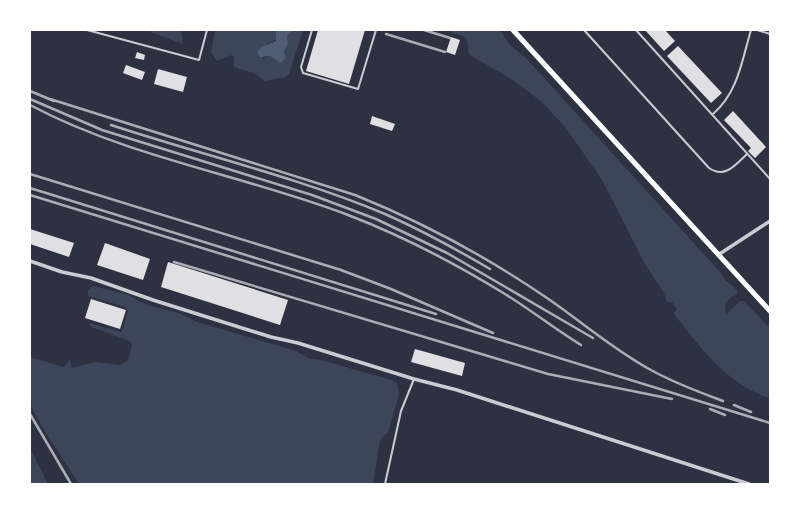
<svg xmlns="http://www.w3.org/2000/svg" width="800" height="514" font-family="'Open Sans',sans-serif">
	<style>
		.green { fill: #3c4559 }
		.water { fill: #4f5d75 }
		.building { fill: #e0e0e3 }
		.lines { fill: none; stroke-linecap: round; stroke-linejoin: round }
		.service { stroke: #caccd0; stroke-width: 2 }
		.minor { stroke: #caccd0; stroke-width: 3.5 }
		.secondary { stroke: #fff; stroke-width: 5 }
		.rail { stroke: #abadb3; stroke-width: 2.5 }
	</style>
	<rect width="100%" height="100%" fill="#2d3142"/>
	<path class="green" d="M146,30H181L183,44Z
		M215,30H276V40L266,44L263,58L270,56L276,61L285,56L284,49L288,43L287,36L293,30H303L289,74L285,77L265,81L253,73L234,67V57L232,55L217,61L211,52Z
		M448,30H500L509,44L527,59L720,272L724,279L737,290V295L731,297L725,304L726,314L740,301H744L770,328V399C722,380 704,351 673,313L677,310L672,302H667L664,293L646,266L602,180L566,128L542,102L530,93L513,80L470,55C467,50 469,43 466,39C462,33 453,35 448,30Z
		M93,286L126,294L147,305L179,313L197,322L296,351L310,359H317L392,380L397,383L399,395L388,433L383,436L380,441L373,484H79L42,427L30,404V357L63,367L70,360L72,368L95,362L120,365L128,361L132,345L130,341L91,327L89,323L121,332L123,329L128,310L125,307L88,296V290Z
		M30,448L48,484H30Z"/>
	<path class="water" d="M276,30H293L287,36L288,43L284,52L286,58L280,63L270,56L260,57L257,52L261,47L276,41Z"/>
	<path class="building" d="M318,30H365L349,84L306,71Z
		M645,30H665L675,41L664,51Z
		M451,37L460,40L455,55L446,52Z
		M678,46L722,93L711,103L667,56Z
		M137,52L145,55L144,60L135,58Z
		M126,65L145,72L142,80L123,73Z
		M158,69L187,77L183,92L154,84Z
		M733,111L766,147L755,158L748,151L751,148L724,120Z
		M372,116L395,124L392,131L370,124Z
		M30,229L74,243L69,257L30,244Z
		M105,243L150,259L143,280L97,265Z
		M168,262L288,300L280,325L161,287Z
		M91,299L126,310L120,329L85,318Z
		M415,349L465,363L462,376L411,362Z"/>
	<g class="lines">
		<path class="service" d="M87,30L199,60L207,30
			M312,30L301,67L303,73L358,89L376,30
			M584,30L709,168C725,179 735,165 747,154
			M636,30L770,179
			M757,30L770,34
			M713,114C738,93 742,60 751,30
			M385,484L401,411L414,379"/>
		<path class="minor" d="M718,255L770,221
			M30,261L62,272L91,278L153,300L271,337L298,343L414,379L457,390L749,484"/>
		<path class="secondary" d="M513,30L770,311"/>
		<path class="rail" d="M424,30L450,38
			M386,34L445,52
			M30,91L54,101
			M30,99L102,130L312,195L376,219L447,253L593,338
			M50,99L355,195C422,222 487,257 547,298C582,322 614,350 651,370C674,383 699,392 723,401
			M30,105C130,158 243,175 348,215C403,236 456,264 505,294C531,310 555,329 581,345
			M111,125C202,155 297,177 385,214C421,230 456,249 490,269
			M30,174L341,270L391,289L493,333
			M30,188L436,314
			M30,195L770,423
			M174,262L548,374L672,399
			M734,405L751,412
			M710,409L725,415
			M30,414L71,484"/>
	</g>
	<rect width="800" height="514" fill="none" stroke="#ffffff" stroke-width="62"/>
</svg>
